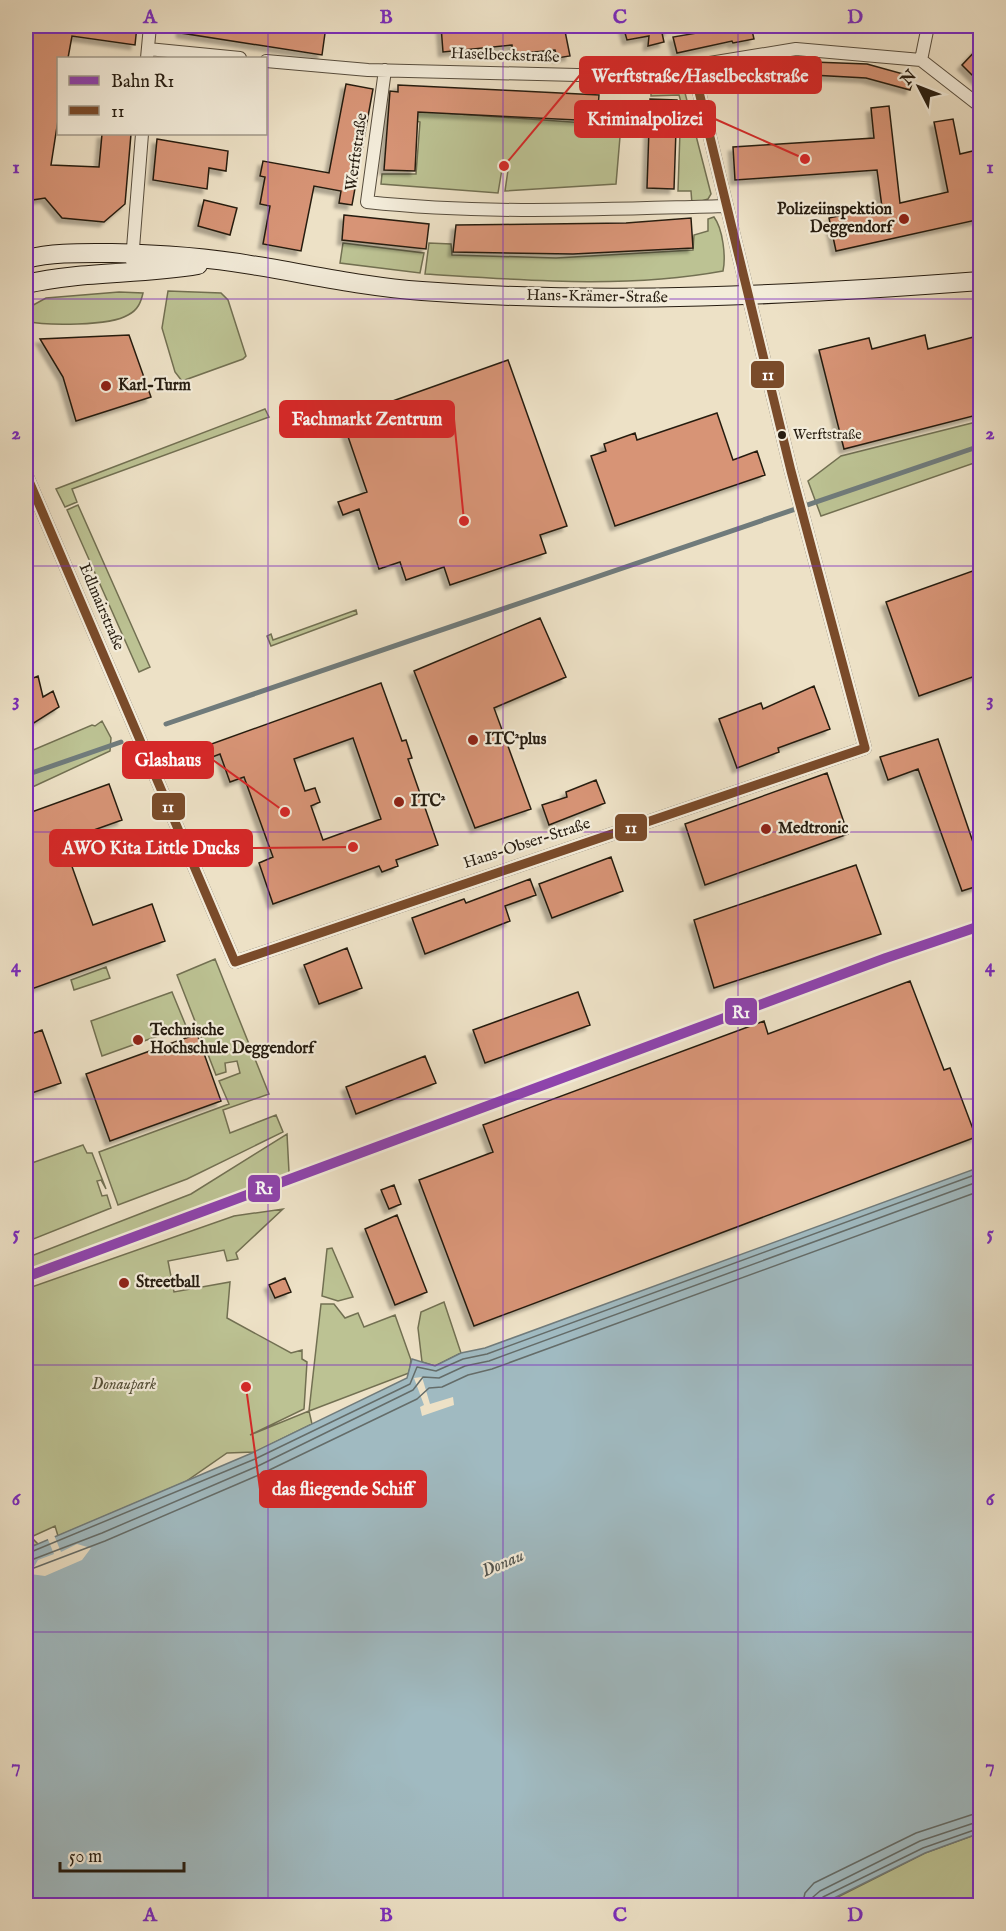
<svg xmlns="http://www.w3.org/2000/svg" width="1006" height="1931" font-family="'IM FELL English',serif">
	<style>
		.green { fill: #bcc293; stroke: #727052; stroke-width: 1.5 }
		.water { fill: #a0bac1; stroke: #707b7b; stroke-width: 1.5 }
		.pier { fill: #ede1c6 }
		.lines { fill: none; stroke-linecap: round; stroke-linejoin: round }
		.shore { stroke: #646c69; stroke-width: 1.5 }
		.stream { stroke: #707b7b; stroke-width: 5 }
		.building { fill: #d79476; stroke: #271d11; stroke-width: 1.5; fill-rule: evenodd; filter: url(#shadow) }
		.street-casing { stroke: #584e3e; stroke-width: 14 }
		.secondary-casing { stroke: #271d11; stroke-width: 20 }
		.street { stroke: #f3ecda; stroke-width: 12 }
		.secondary { stroke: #f3ecda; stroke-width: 18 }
		.bus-1-casing { stroke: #f3ecda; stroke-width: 14 }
		.bus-1 { stroke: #7a4b2a; stroke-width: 9 }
		.rail-1-casing { stroke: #f3ecda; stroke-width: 15 }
		.rail-1 { stroke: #8e44ad; stroke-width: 10 }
		.grid { fill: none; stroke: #7b2cbf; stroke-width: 1.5; stroke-opacity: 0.55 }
		.poi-dot { fill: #8f2418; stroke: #f3ecda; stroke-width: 2 }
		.bus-dot { fill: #271d11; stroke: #f3ecda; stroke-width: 2 }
		.labels { text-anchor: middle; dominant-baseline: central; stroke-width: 4.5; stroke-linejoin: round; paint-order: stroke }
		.bus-label { font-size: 14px; fill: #271d11; stroke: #f3ecda; text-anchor: start }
		.street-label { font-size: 16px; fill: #271d11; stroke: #f3ecda }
		.poi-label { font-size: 16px; font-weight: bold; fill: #271d11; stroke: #f3ecda; text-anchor: start }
		.park-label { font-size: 16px; font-style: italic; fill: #544f38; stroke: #f3ecda }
		.water-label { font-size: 18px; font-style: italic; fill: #51544f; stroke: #f3ecda }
		.leader { fill: none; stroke: #d62828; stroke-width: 2 }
		.callout-dot { fill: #d62828; stroke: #f3ecda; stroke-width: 2 }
		.callout { fill: #d62828; stroke: #d62828; stroke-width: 2 }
		.callout-label { font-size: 18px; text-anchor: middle; font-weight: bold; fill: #fff }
		.line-badge { stroke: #f3ecda; stroke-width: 2 }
		.badge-label { font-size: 16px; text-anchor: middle; font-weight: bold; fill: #fff }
		.neatline { fill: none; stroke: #7b2cbf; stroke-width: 2 }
		.grid-label { font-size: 20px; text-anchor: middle; font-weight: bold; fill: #7b2cbf }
	</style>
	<defs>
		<filter id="shadow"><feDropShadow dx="-4.5" dy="4.5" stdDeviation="1.5" flood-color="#0004"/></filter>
	</defs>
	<rect width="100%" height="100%" fill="#ede1c6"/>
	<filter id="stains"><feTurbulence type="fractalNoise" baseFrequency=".00333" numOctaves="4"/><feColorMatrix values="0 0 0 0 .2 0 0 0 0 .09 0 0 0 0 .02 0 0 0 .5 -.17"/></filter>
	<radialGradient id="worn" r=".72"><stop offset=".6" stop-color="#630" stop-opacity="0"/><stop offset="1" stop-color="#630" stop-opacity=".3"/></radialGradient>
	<path class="green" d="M672,82L684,89L711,194L708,199L692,204L691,191H678L681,102L679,95L651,96V86Z
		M417,111L599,124L600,114H629V123L621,125L616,184L505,191L508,170L502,169L498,193L381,184L382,174H416L420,122L416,121Z
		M714,217C723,229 726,257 723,271C625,289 523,280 425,274L429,243L451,244L452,255L556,258L693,250L694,235L708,231V219Z
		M343,243L424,253L420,273L340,263Z
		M168,291L221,293L228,300L246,356L243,359L182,381L175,372L162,328Z
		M119,292L143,293C141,302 138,310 128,315C110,326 46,326 26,321V309L46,298Z
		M265,409L269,417L72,489L77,502L65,507L56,489Z
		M980,421V461L821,516L808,481L841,456Z
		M78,505L150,667L139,672L67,510Z
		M356,610L357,614L271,646L267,636L271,634L273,640Z
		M102,721L111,738L110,751L26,790V753L92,725L95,726Z
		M215,959L269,1094L223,1110L230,1133L276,1115L283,1132L187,1179L118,1205L99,1152L229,1104L219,1081L240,1073L237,1061L225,1063L226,1072L216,1075L177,975Z
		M106,967L110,978L74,990L71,980Z
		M172,992L186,1026L102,1056L91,1021Z
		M287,1134L289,1172L293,1182L26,1282V1258L191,1194Z
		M83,1145L87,1153H92L106,1189L101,1180L97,1181L102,1196L107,1195L111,1208L26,1242V1165Z
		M283,1209L236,1253L238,1259L227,1261L224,1250L168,1261L174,1292L230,1282L227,1318L291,1353L302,1350V1359L307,1362L304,1409L250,1435L309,1411L321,1304H334L345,1318L358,1313L364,1327L395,1315L411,1360L409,1373L309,1411L312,1424L255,1452L227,1453L185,1482L58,1536L55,1526L31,1537L38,1544L26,1549V1289L234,1216Z
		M332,1248L353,1297L338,1301L322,1296L327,1249Z
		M444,1302L461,1353L435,1366L422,1362L418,1328L421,1312Z
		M980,1833V1905L820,1906L925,1853Z"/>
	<path class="water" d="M980,1167V1833L925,1853L820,1905L26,1906V1549L252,1453L407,1378L412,1359L435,1366L461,1353L485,1348Z"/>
	<path class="pier" d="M422,1377L430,1404L453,1397L454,1405L422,1416L420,1407L424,1405L414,1378Z
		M54,1535L61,1552L77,1544L91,1548L82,1560L45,1576L30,1574L38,1560L54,1554L47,1537Z"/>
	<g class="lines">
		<path class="shore" d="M26,1554L255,1459L410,1384L417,1367L436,1371L463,1359L487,1354L980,1173
			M26,1562L102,1533L258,1466L413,1390L423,1377L439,1378L465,1366L489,1361L980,1181
			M26,1571L105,1541L261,1474L417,1399L429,1388L442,1387L468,1375L492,1369L980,1191
			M802,1906L805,1893L814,1883L916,1833L980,1812
			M811,1906L813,1897L820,1891L920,1841L980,1821
			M819,1906L823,1897L923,1848L980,1828"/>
		<path class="stream" d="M166,724L980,446
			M26,775L121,742"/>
	</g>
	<path class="building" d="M26,26H137L135,45L72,36L68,58H58V120L51,165L99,167L102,134H131L125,204L104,222L62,218L45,198L26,201Z
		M181,26H326L322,55L181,33Z
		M441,26H528L529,30L564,26L570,56L557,58L555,50L513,54L512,45L443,52Z
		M623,26H669V31L662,33L664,42L648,46L649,36L627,40Z
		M738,26H751L754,39L733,43L732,41L677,53L673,37Z
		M981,45V84L962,65Z
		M813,62L867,64L914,77L910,90L866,78L812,75Z
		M346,84L373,89L352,205L339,203L341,191L314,186L301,251L263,244L270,206L260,204L265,177L260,176L263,161L329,173Z
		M398,85L599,95L597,121L418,112L415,171L384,170L390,91L398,92Z
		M650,99L677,100L674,189L647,188Z
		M889,106L900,203L948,192L934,122L953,119L960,154L981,149V219L836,251L829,218L882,207L877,170L735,180L733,147L874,138L871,108Z
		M157,139L228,151L226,171L209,168L207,189L153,180Z
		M204,200L237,208L230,235L198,226Z
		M344,215L429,224L426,249L342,240Z
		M691,218L693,248L573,254L453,252L456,225L626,223Z
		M129,335L151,397L76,421L63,377L40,339Z
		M925,335L928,349L981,335V414L844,449L819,350L869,338L872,349Z
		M508,360L567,526L540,535L546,553L450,585L444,567L406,580L400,562L379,569L359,509L343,515L338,502L367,492L342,419Z
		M717,413L733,460L757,451L765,475L615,526L591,456L606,451L604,444L635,433L637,440Z
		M981,568V674L919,696L886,602Z
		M540,618L566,677L494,708L531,809L475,828L414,671Z
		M38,676L43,697L53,691L59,707L26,728V681Z
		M381,683L402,741L406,740L412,758L408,759L438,845L396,860L398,866L382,872L379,866L273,904L259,863L273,857L244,777L230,782L220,754L186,767L181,755ZM353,738L381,819L323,840L311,806L320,802L315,788L305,791L294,759Z
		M814,686L830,729L778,748L779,752L737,768L719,719L761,703L763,709Z
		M938,739L975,848L981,846V885L962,891L918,769L888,780L880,757Z
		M827,773L848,834L705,885L685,824Z
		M596,780L605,803L549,825L542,805L567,797L566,792Z
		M109,784L122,820L63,841L81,892L93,925L152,904L165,941L26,991V949L33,947L26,925V814Z
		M611,857L623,891L552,918L539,884Z
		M856,865L881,934L714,988L694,920Z
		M530,879L536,895L505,906L510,921L425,954L412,918L464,899L466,903Z
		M347,948L362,988L319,1004L304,965Z
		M910,981L944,1070L950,1068L976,1137L474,1326L419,1180L493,1152L483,1125L764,1021L768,1034Z
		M578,992L590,1025L485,1063L473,1030Z
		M42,1030L61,1083L26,1095V1036Z
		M197,1034L221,1101L110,1141L86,1074Z
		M425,1056L436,1083L356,1114L346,1087Z
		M394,1185L401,1204L389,1209L381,1190Z
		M397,1215L427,1292L395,1305L365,1229Z
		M285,1278L291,1292L275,1298L269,1285Z"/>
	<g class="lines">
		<defs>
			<path id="street" d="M148,49L240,58
				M147,58L150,26
				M921,60L980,106
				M921,60L928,26
				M266,61L368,70L577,75L633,74L673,69L796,49L921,60
				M385,70L367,202C487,215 606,209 727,206
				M132,261L142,134
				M26,474L235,962L865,748L791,471L693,67"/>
			<path id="secondary" d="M26,259C54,252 82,253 112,253C158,254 205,257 251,265C308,274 364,287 422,291C608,305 795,295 980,281
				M26,284C82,271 141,275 198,265"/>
		</defs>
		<use href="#street" class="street-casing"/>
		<use href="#secondary" class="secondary-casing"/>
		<use href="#street" class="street"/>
		<use href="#secondary" class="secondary"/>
		<defs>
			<path id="bus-1" d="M26,474L235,962L865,748L791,471L693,67"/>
		</defs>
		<use href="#bus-1" class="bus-1-casing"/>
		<use href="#bus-1" class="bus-1"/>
		<defs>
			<path id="rail-1" d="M26,1277L886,958L980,926"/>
		</defs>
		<use href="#rail-1" class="rail-1-casing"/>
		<use href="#rail-1" class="rail-1"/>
	</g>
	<path class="grid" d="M268,26V1906M503,26V1906M738,26V1906M26,299H980M26,566H980M26,832H980M26,1099H980M26,1365H980M26,1632H980"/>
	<g class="poi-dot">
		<circle cx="904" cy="219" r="6"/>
		<circle cx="106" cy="386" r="6"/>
		<circle cx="473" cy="740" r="6"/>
		<circle cx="399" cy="802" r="6"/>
		<circle cx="766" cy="829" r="6"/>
		<circle cx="138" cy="1040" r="6"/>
		<circle cx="124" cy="1283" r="6"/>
	</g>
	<circle class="bus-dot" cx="782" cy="435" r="5"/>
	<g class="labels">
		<g class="bus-label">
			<text x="793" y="435">Werftstraße</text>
		</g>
		<g class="street-label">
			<text transform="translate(505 56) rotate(2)">Haselbeckstraße</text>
			<text transform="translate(357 152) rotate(-82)">Werftstraße</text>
			<text transform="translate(597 297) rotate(1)">Hans-Krämer-Straße</text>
			<text transform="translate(101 607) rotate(67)">Edlmairstraße</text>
			<text transform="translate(527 844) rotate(-18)">Hans-Obser-Straße</text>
		</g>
		<g class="poi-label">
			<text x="892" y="210" text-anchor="end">Polizeiinspektion<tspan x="892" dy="18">Deggendorf</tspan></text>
			<text x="118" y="386">Karl-Turm</text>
			<text x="485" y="740">ITC²plus</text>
			<text x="411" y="802">ITC²</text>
			<text x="778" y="829">Medtronic</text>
			<text x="150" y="1031">Technische<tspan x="150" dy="18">Hochschule Deggendorf</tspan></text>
			<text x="136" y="1283">Streetball</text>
		</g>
		<g class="park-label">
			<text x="124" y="1385">Donaupark</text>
		</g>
		<g class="water-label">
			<text transform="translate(503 1564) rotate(-24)">Donau</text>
		</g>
	</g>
	<path class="leader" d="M504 166L580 75M805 159L715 119M464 521L454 419M285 812L213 760M353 847L252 848M246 1387L260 1489"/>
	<g class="callout-dot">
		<circle cx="504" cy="166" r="6"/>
		<circle cx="805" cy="159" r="6"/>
		<circle cx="464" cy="521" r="6"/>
		<circle cx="285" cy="812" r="6"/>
		<circle cx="353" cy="847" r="6"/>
		<circle cx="246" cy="1387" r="6"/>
	</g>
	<g class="callout">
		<rect x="580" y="57" width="241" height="36" rx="6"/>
		<rect x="575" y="101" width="140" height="36" rx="6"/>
		<rect x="280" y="401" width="174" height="36" rx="6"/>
		<rect x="123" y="742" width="90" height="36" rx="6"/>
		<rect x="50" y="830" width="202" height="36" rx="6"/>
		<rect x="260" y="1471" width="166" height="36" rx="6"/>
	</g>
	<g class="callout-label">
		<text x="700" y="82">Werftstraße/Haselbeckstraße</text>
		<text x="645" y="125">Kriminalpolizei</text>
		<text x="367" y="425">Fachmarkt Zentrum</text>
		<text x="168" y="766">Glashaus</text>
		<text x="151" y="854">AWO Kita Little Ducks</text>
		<text x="343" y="1495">das fliegende Schiff</text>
	</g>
	<g class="line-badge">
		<rect x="750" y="360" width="35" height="29" rx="6" fill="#7a4b2a"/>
		<rect x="151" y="792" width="35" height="29" rx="6" fill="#7a4b2a"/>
		<rect x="614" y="813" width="34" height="29" rx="6" fill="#7a4b2a"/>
		<rect x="724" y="997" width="34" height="29" rx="6" fill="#8e44ad"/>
		<rect x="247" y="1174" width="34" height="29" rx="6" fill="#8e44ad"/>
	</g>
	<g class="badge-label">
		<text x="768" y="380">11</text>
		<text x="168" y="812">11</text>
		<text x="631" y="833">11</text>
		<text x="741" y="1018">R1</text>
		<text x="264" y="1194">R1</text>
	</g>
	<rect width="1006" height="1931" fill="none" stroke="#ede1c6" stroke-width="66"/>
	<rect x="57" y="57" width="210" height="78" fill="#f3ecda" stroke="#a1998a" stroke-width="1.5"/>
	<rect x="69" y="76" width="30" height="9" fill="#8e44ad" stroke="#a1998a" stroke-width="1.5"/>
	<text x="111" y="87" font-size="18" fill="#271d11">Bahn R1</text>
	<rect x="69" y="106" width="30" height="9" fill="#7a4b2a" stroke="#a1998a" stroke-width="1.5"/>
	<text x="111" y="117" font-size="18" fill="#271d11">11</text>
	<g transform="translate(919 87) rotate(312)" stroke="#f3ecda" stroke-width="4.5" paint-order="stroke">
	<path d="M0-4.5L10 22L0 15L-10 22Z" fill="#271d11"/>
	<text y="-9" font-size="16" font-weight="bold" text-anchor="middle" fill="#271d11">N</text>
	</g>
	<path d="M60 1862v9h124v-9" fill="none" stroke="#271d11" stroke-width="3"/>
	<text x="69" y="1862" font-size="18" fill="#271d11" stroke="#f3ecda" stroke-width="4.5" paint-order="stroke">50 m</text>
	<rect x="33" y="33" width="940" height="1865" class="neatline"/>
	<g class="grid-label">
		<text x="150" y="23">A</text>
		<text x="386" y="23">B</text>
		<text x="620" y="23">C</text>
		<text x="855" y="23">D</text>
		<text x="16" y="173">1</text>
		<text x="990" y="173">1</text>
		<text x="16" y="439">2</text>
		<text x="990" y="439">2</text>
		<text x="16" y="706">3</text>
		<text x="990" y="706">3</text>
		<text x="16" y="972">4</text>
		<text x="990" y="972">4</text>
		<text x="16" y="1239">5</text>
		<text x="990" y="1239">5</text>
		<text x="16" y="1505">6</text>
		<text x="990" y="1505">6</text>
		<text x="16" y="1772">7</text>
		<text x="990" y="1772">7</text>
		<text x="150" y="1921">A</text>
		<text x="386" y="1921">B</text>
		<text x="620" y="1921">C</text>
		<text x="855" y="1921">D</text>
	</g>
	<rect width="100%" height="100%" filter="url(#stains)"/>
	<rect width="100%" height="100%" fill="url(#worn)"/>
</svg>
